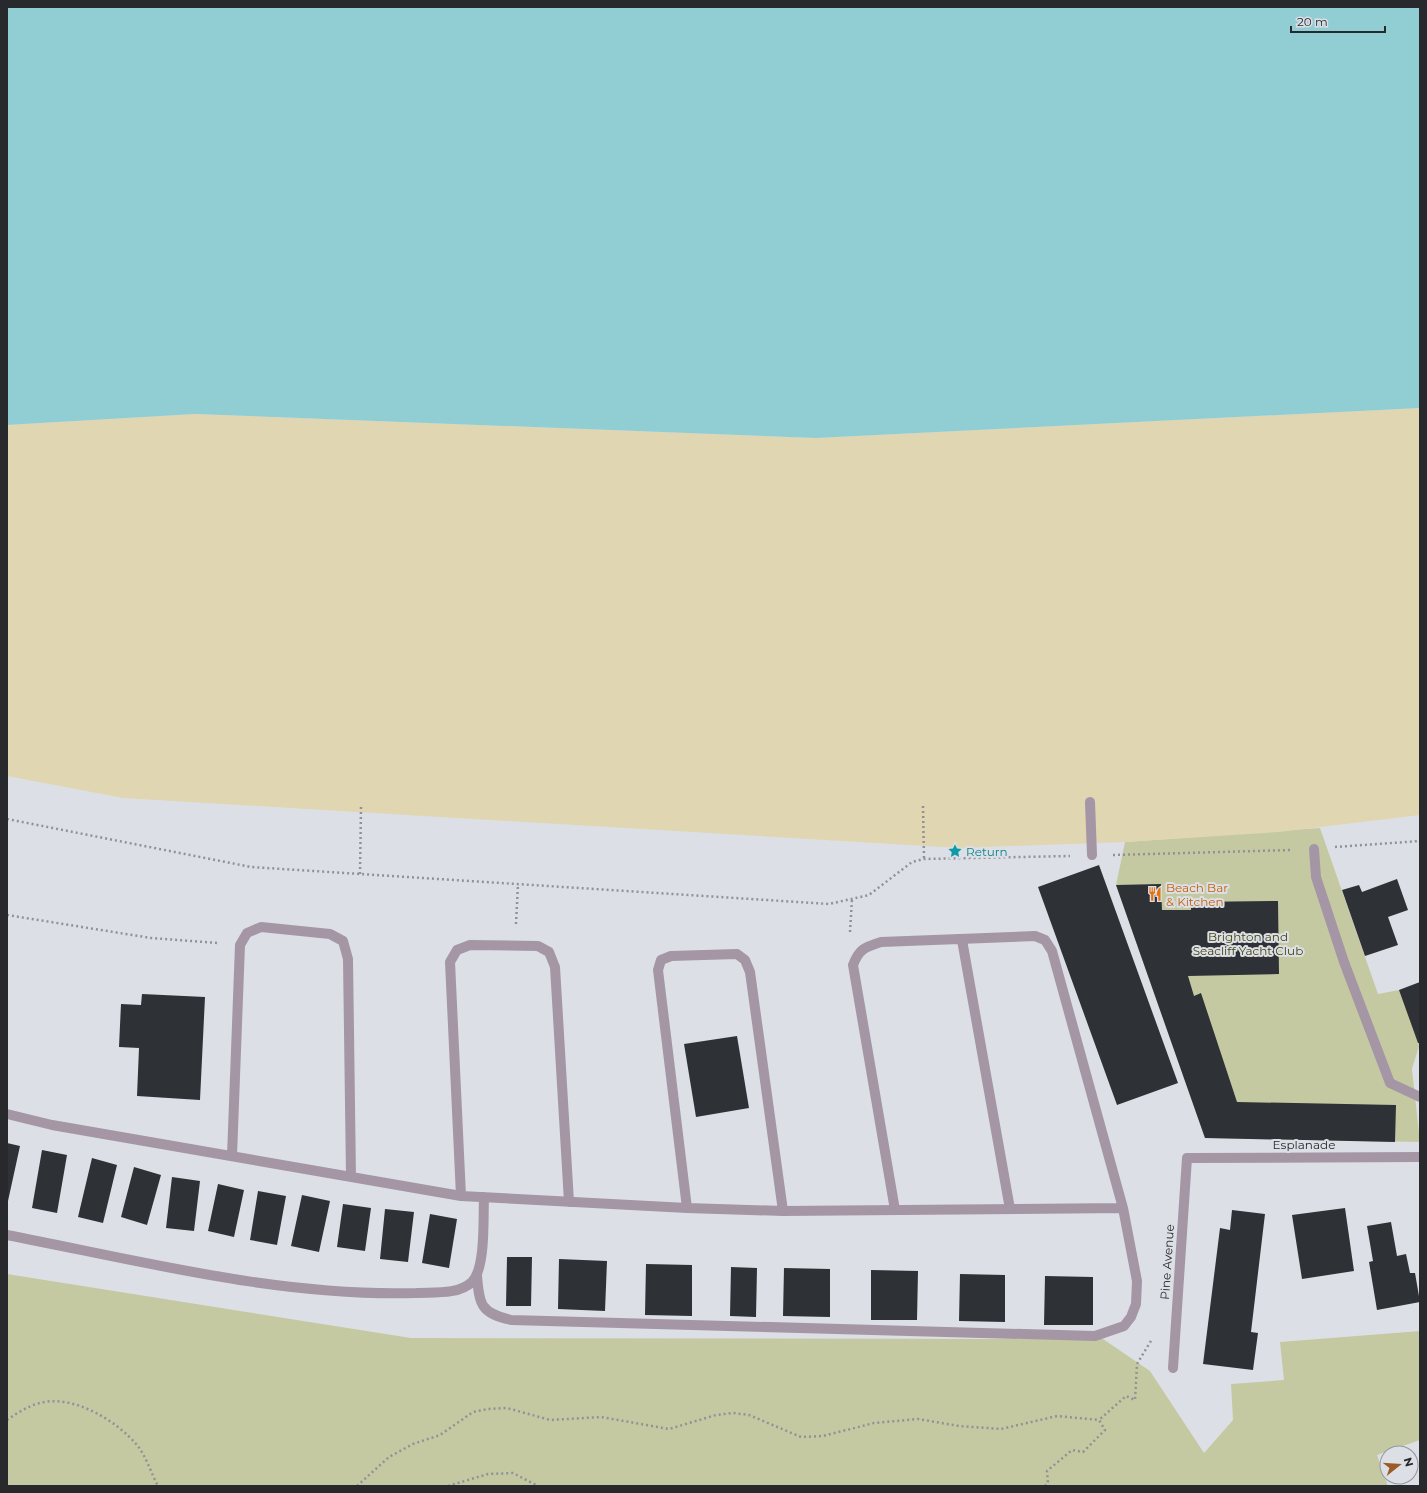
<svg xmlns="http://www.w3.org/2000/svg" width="1427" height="1493" font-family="Montserrat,sans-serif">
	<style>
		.green { fill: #c5c9a2 }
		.sand { fill: #e0d6b1 }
		.water { fill: #91ced4 }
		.building { fill: #2e3136 }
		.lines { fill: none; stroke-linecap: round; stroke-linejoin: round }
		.path { stroke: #909297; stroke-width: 2.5; stroke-dasharray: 2 3; stroke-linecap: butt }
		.service { stroke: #a596a6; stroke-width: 10 }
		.minor { stroke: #a596a6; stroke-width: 10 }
		.labels { text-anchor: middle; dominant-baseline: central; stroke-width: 4; stroke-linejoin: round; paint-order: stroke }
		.culture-label { font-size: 12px; fill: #0d838f; stroke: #dce0e6; text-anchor: start }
		.food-label { font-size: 12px; fill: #c56008; stroke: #dce0e6; text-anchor: start }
		.park-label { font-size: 12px; fill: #41440d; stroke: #dce0e6 }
		.street-label { font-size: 12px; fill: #28292c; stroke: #dce0e6 }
	</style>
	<rect width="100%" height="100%" fill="#dce0e6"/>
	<path class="green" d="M1320,828L1378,994L1399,990L1420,982V1043L1412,1069L1420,1142L1205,1138L1116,885L1125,842Z
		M7,1274L411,1338L1103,1339L1150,1371L1204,1453L1233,1420L1231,1384L1284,1380L1280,1342L1420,1331V1440L1377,1455L1388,1486H7Z"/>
	<path class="sand" d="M1420,408V815L1279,832L1125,842L959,848L123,798L7,776V425L195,414L816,438Z"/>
	<path class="water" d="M7,7H1420V408L816,438L195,414L7,425Z"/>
	<path class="building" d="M1099,865L1178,1083L1117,1105L1038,887Z
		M1397,879L1408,910L1388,917L1398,945L1365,956L1342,890L1359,885L1362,892Z
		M1161,884L1162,910H1191V902L1278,901L1279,974L1188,976L1194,996L1201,993L1237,1102L1396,1105L1395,1142L1205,1138L1116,885Z
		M1420,982V1043H1418L1399,990Z
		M142,994L205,997L200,1100L137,1096L139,1048L119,1047L121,1004L141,1005Z
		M737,1036L749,1108L696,1117L684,1044Z
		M7,1143L20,1146L8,1201H7Z
		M42,1150L67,1155L57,1213L32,1208Z
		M92,1158L117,1165L103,1223L78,1217Z
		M134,1167L161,1175L147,1225L121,1217Z
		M172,1177L200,1181L194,1231L166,1228Z
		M218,1184L244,1190L234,1237L208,1231Z
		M258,1191L286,1196L277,1245L250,1240Z
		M302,1195L330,1201L319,1252L291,1246Z
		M343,1204L371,1208L365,1251L337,1247Z
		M1345,1208L1354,1271L1302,1279L1292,1215Z
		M385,1209L414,1212L408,1262L380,1259Z
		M1232,1210L1265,1214L1251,1332L1258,1333L1253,1370L1203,1364L1220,1228L1230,1230Z
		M430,1214L457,1219L449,1268L422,1263Z
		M1391,1222L1397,1256L1406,1254L1410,1273H1415L1420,1302L1377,1310L1369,1262L1373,1261L1367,1226Z
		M507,1257H532L531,1306H506Z
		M559,1259L607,1261L605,1311L558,1309Z
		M646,1264L692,1265V1316L645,1315Z
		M731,1267L757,1268L756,1317L730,1316Z
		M784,1268L830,1269V1317L783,1316Z
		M871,1270L918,1271L917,1320H871Z
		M960,1274L1005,1275V1322L959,1321Z
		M1045,1276L1093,1277V1325H1044Z"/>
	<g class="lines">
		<path class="path" d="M923,806L924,859
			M7,819L251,867L829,904L869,895L912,862L924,859L1070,856
			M1335,847L1420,841
			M1113,855L1292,850
			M360,874L361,807
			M7,915L151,938L218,943
			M516,924L518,884
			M850,932L852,899
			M7,1420C17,1413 28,1406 40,1403C72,1394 116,1420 137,1445C146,1456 151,1473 158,1486
			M357,1486L389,1457L413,1444L440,1435L473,1412L488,1409L507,1408L550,1420L601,1417L669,1429L716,1415L733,1413L749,1415L801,1437L823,1436L874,1423L918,1419L959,1426L1001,1429L1057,1416L1099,1420
			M448,1486L488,1474L513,1473L538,1486
			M1045,1486L1048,1483L1047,1471L1072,1450L1083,1452L1105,1430L1099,1420L1126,1396L1135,1400L1137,1364L1152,1339"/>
		<path class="service" d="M1090,802L1092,855
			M1314,849L1316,877L1344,962L1390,1083L1420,1097
			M962,940L1010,1209
			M7,1114L52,1125L461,1196L687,1208L783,1211L1123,1208
			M232,1156L240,945L247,933L261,927L330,934L343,941L348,959L351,1177
			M461,1196L450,962L457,950L470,945L538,946L549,952L555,967L569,1202
			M687,1208L658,970L661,960L671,956L737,954L745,960L750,972L783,1211
			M7,1235C141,1261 280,1297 416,1293C434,1292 458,1295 472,1282C486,1267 483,1218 484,1197
			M477,1275C479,1305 481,1313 511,1320L1095,1336L1124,1326L1131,1317L1136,1304L1137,1281L1123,1208L1052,951L1045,940L1035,936L881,942C865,947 859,949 853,965L895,1210"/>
		<path class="minor" d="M1173,1368L1187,1158L1420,1157"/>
	</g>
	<defs>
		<symbol id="sight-bare" viewBox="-9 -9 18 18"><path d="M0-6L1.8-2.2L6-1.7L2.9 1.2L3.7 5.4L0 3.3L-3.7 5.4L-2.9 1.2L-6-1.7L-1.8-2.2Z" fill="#0f9aa8" stroke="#dce0e6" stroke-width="2.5" paint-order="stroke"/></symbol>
		<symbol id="restaurant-bare" viewBox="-9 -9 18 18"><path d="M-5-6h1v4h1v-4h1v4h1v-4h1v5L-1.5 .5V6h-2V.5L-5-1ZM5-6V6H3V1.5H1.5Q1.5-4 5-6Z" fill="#e8710a" stroke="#dce0e6" stroke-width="2.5" paint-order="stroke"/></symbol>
	</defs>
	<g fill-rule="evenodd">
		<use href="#sight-bare" x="945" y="841" width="20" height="20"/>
		<use href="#restaurant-bare" x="1145" y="884" width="20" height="20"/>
	</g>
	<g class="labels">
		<g class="culture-label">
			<text x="966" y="851">Return</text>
		</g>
		<g class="food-label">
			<text x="1166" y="887">Beach Bar<tspan x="1166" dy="14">&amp; Kitchen</tspan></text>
		</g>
		<g class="park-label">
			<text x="1248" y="936">Brighton and<tspan x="1248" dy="14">Seacliff Yacht Club</tspan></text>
		</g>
		<g class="street-label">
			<text x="1304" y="1144">Esplanade</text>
			<text transform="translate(1167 1262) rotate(-86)">Pine Avenue</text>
		</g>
	</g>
	<rect width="1427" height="1493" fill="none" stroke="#28292c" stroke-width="16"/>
	<g transform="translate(1399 1465) rotate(73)"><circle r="19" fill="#dce0e6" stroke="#94979c"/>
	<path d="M0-3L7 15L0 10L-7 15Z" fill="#9c5b26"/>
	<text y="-6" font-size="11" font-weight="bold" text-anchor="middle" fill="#28292c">N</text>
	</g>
	<path d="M1291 26v6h94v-6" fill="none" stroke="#28292c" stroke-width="2"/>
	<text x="1297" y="26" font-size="12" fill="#28292c" stroke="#dce0e6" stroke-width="3" paint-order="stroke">20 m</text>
</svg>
